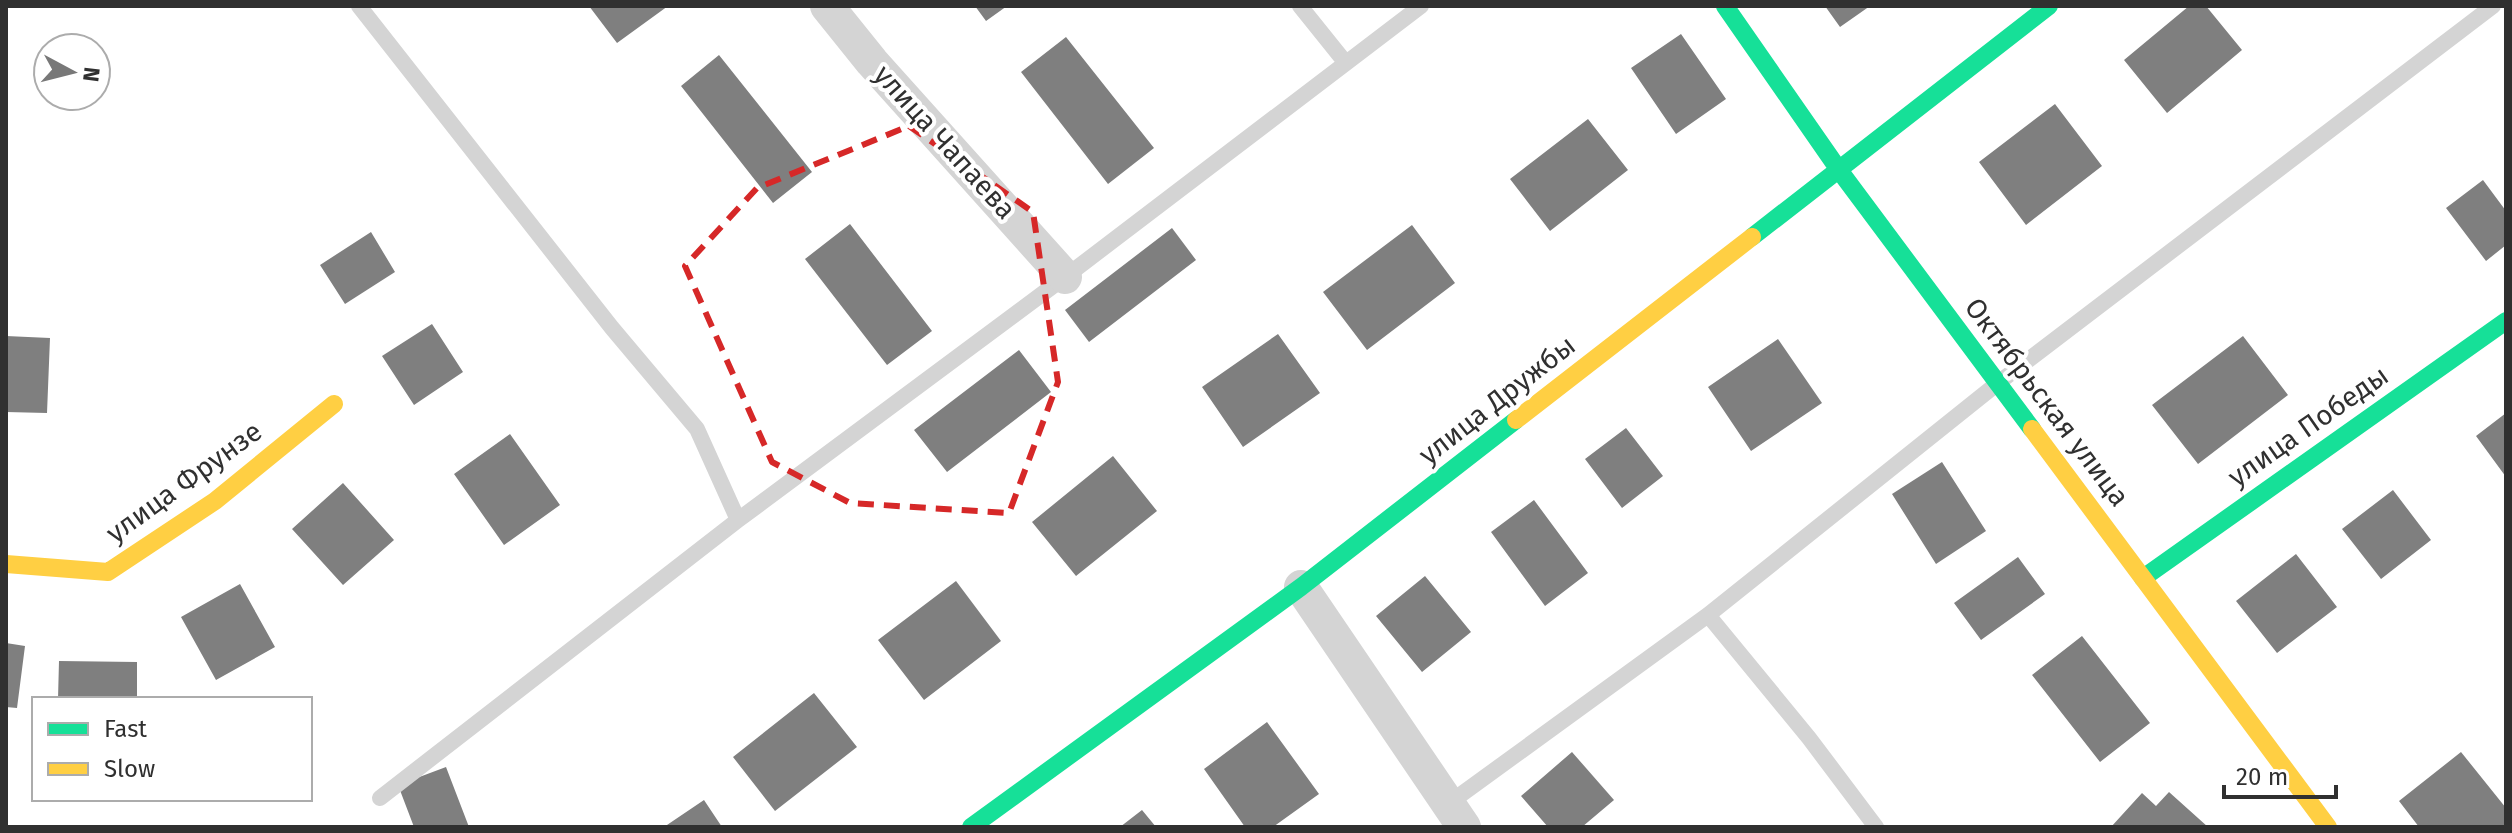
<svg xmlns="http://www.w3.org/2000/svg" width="2512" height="833" font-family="'Fira Sans',sans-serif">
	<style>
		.building { fill: #7f7f7f }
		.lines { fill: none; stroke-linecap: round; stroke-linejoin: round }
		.lane { stroke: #d4d4d4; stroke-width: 16 }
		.street { stroke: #d4d4d4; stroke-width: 34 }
		.fast { stroke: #16e098; stroke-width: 18 }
		.slow { stroke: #ffcf43; stroke-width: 18 }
		.marked { fill: none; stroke: #d62828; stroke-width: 6; stroke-dasharray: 16 10; stroke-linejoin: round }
		.labels { text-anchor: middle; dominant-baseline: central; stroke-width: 8; stroke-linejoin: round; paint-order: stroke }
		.street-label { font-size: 28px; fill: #303030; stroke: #fff }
	</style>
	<rect width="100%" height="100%" fill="#fff"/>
	<path class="building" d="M589,6H668L617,43Z
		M975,6H1007L986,21Z
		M1825,6H1870L1840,27Z
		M2189,6H2206L2242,50L2167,113L2124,60Z
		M1681,34L1726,99L1676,134L1631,68Z
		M1066,37L1154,148L1108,184L1021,72Z
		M719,55L812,172L773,203L681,86Z
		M2055,104L2102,166L2026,225L1979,162Z
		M1588,119L1628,170L1550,231L1510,179Z
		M2483,180L2506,211V245L2486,261L2446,208Z
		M850,224L932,331L887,365L805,259Z
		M1412,225L1455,283L1367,350L1323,292Z
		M1172,228L1196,260L1089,342L1065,310Z
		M371,232L395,272L345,304L320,265Z
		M432,324L463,372L414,405L382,356Z
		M1278,334L1320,393L1243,447L1202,387Z
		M6,336L50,338L47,413L6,412Z
		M2243,336L2288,395L2198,464L2152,405Z
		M1778,339L1822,403L1751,451L1708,387Z
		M1019,350L1051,392L947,472L914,430Z
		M2506,413V477L2476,436Z
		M1626,428L1663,476L1622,508L1585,459Z
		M510,434L560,505L504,545L454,474Z
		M1113,456L1157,511L1076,576L1032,522Z
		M1942,462L1986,531L1936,564L1892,494Z
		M343,483L394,540L343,585L292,529Z
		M2393,490L2431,540L2381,579L2342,529Z
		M1534,500L1588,573L1545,606L1491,532Z
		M2296,554L2337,607L2277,653L2236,601Z
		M2018,557L2045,594L1981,640L1954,603Z
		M1425,576L1471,632L1422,672L1376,616Z
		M956,581L1001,641L924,700L878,640Z
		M240,584L275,647L216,680L181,617Z
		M2082,636L2150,723L2100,762L2032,675Z
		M6,643L25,646L17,708L6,707Z
		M59,661L137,662V699H58Z
		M814,693L857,747L775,811L733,757Z
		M1267,722L1319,794L1273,827H1245L1204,769Z
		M1572,752L1614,800L1582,827H1548L1521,796Z
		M2461,752L2506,808V825L2419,827L2399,801Z
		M446,767L469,827H414L398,785Z
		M2169,792L2208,827H2111L2142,793L2156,806Z
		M704,800L722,827H664Z
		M1142,810L1156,827H1120Z"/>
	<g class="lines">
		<path class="lane" d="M359,6L612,328L697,429L738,520
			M1300,6L1345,62
			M1708,615L1809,738L1876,827
			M380,798L738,520L1065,277L1421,6
			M1448,804L1708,615L1998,383L2493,6"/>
		<path class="street" d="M827,6L872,62L1065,277
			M1301,587L1464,827"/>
		<path class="fast" d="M1725,6L1839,170L2032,429
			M1752,237L2049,6
			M2143,578L2506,321
			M971,827L1301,587L1516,420"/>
		<path class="slow" d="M1516,420L1752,237
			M2032,429L2328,827
			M6,564L108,572L215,501L334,404"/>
	</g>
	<path class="marked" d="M909,126L1033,212L1058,382L1009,513L850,503L772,462L685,266L757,188Z"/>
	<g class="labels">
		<g class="street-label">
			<text transform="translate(945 142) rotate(48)">улица Чапаева</text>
			<text transform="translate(1497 400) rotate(-38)">улица Дружбы</text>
			<text transform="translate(2047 402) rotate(53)">Октябрьская улица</text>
			<text transform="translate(2308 426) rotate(-35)">улица Победы</text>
			<text transform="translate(184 482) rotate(-36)">улица Фрунзе</text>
		</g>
	</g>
	<rect width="2512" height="833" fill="none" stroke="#303030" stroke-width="16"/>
	<rect x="32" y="697" width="280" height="104" fill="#ffffff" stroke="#acacac" stroke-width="2"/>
	<rect x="48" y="723" width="40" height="12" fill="#16e098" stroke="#acacac" stroke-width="2"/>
	<text x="104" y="737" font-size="24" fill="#303030">Fast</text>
	<rect x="48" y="763" width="40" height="12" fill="#ffcf43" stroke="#acacac" stroke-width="2"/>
	<text x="104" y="777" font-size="24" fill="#303030">Slow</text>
	<g transform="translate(72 72) rotate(97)"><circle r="38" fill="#ffffff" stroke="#acacac" stroke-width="2"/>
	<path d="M0-6L14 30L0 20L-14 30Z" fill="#787878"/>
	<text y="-12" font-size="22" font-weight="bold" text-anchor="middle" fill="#303030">N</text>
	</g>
	<path d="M2224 785v12h112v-12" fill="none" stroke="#303030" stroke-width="4"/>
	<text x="2236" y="785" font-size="24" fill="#303030" stroke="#ffffff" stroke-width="6" paint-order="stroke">20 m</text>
</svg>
